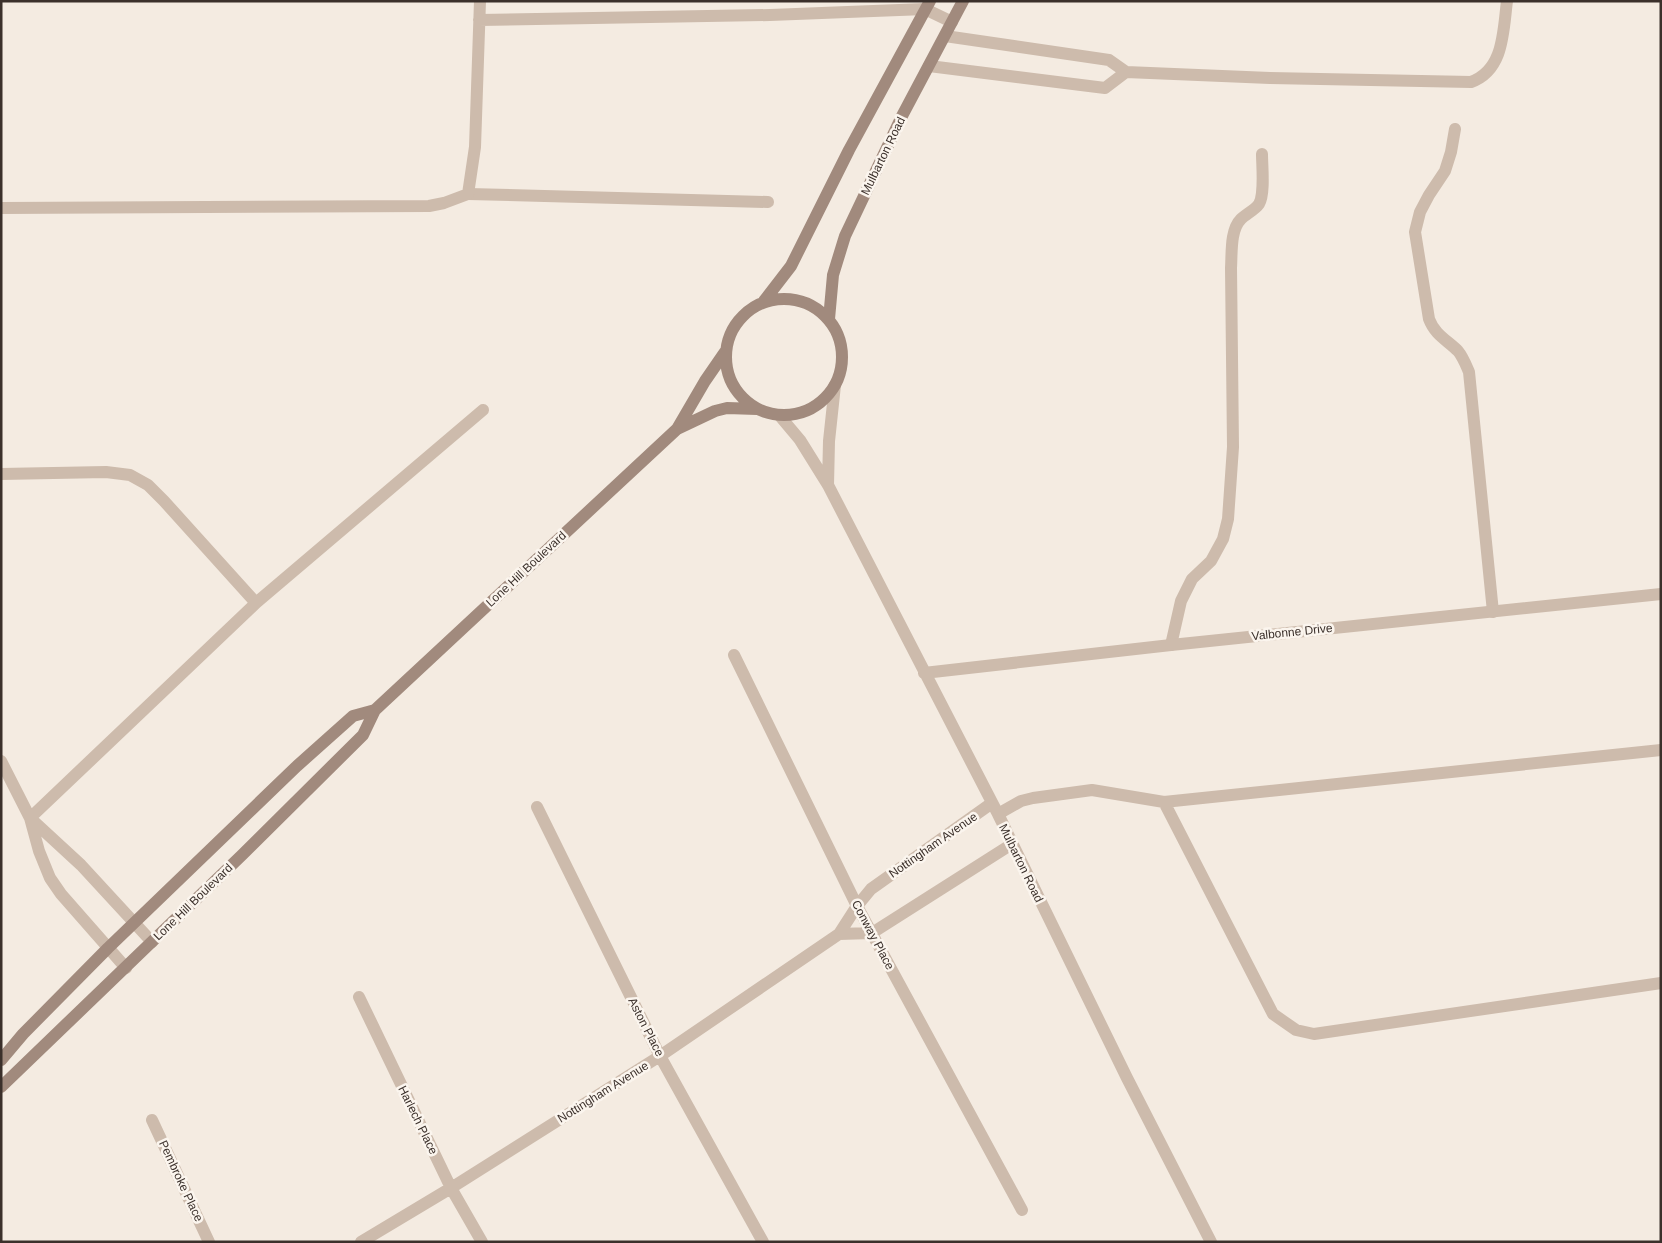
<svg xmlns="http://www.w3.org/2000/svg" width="1662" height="1243" font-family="Helvetica,sans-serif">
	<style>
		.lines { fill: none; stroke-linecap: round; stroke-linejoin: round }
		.lane { stroke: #cdbbac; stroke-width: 12 }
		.street { stroke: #cdbbac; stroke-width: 12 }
		.secondary { stroke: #a18a7d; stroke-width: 12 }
		.labels { text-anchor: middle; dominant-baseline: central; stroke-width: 5; stroke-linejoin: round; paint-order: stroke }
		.street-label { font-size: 12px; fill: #3b302b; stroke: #fbf5ee }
	</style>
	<rect width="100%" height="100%" fill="#f4ebe1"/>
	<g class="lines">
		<path class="lane" d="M1455,129L1451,152L1445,171L1429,195L1420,212L1415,232L1429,319C1435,335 1447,340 1458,351C1463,357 1466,365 1469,372L1493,612
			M468,194L768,202
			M1171,645L1181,601L1192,579L1211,561L1223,539L1228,519L1233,447L1231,268C1232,253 1230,230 1241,219C1246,214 1255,210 1259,204C1265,194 1262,166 1262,154"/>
		<path class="street" d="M479,20L770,15L925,9L952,22
			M945,36L1109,60L1126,72L1270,78L1471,82C1504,70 1503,32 1507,1
			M929,66L1105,88L1126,72
			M1,208L429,206L444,203L468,194L475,147L480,1
			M779,415L800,440L828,485L998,814L1127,1078L1211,1242
			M1,474L106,472L130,475L148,485L164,501L256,603
			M828,485L829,441L835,385
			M734,655L857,906L1022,1210
			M924,673L1171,645L1661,594
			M1,761L30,818L39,851L50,878L61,894L126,968
			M1164,802L1273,1014L1296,1030L1314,1034L1661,983
			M537,807L660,1056L763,1242
			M998,814L1021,801L1033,798L1092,790L1164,802L1661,750
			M30,818L256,603L483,410
			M30,818L81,865L152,942
			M839,934L872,933L1012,844
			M359,997L451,1188L482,1242
			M152,1120L209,1242
			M361,1242L451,1188L660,1056L839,934L857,906L871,889L992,803"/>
		<path class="secondary" d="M726 357a58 58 0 1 1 116 0a58 58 0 1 1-116 0Z
			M764,301L791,266L849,150L930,1
			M829,319L833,275L845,236L902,116L963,1
			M677,429L705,381L725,352
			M1,1060L23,1034L108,948L297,766L353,716L375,710
			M1,1087L242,855L363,735L375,710L677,429L715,411L727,408L757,409"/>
	</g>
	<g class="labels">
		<g class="street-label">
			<text transform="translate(883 156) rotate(-64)">Mulbarton Road</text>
			<text transform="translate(526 569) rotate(-43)">Lone Hill Boulevard</text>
			<text transform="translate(1292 632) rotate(-6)">Valbonne Drive</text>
			<text transform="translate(933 845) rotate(-35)">Nottingham Avenue</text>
			<text transform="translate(1021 863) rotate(64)">Mulbarton Road</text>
			<text transform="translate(193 902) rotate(-44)">Lone Hill Boulevard</text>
			<text transform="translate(873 935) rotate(62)">Conway Place</text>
			<text transform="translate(646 1027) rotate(63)">Aston Place</text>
			<text transform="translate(603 1092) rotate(-32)">Nottingham Avenue</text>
			<text transform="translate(418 1120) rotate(64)">Harlech Place</text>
			<text transform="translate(181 1181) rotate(65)">Pembroke Place</text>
		</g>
	</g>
	<rect width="1662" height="1243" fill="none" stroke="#3b302b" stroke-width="5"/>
</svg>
